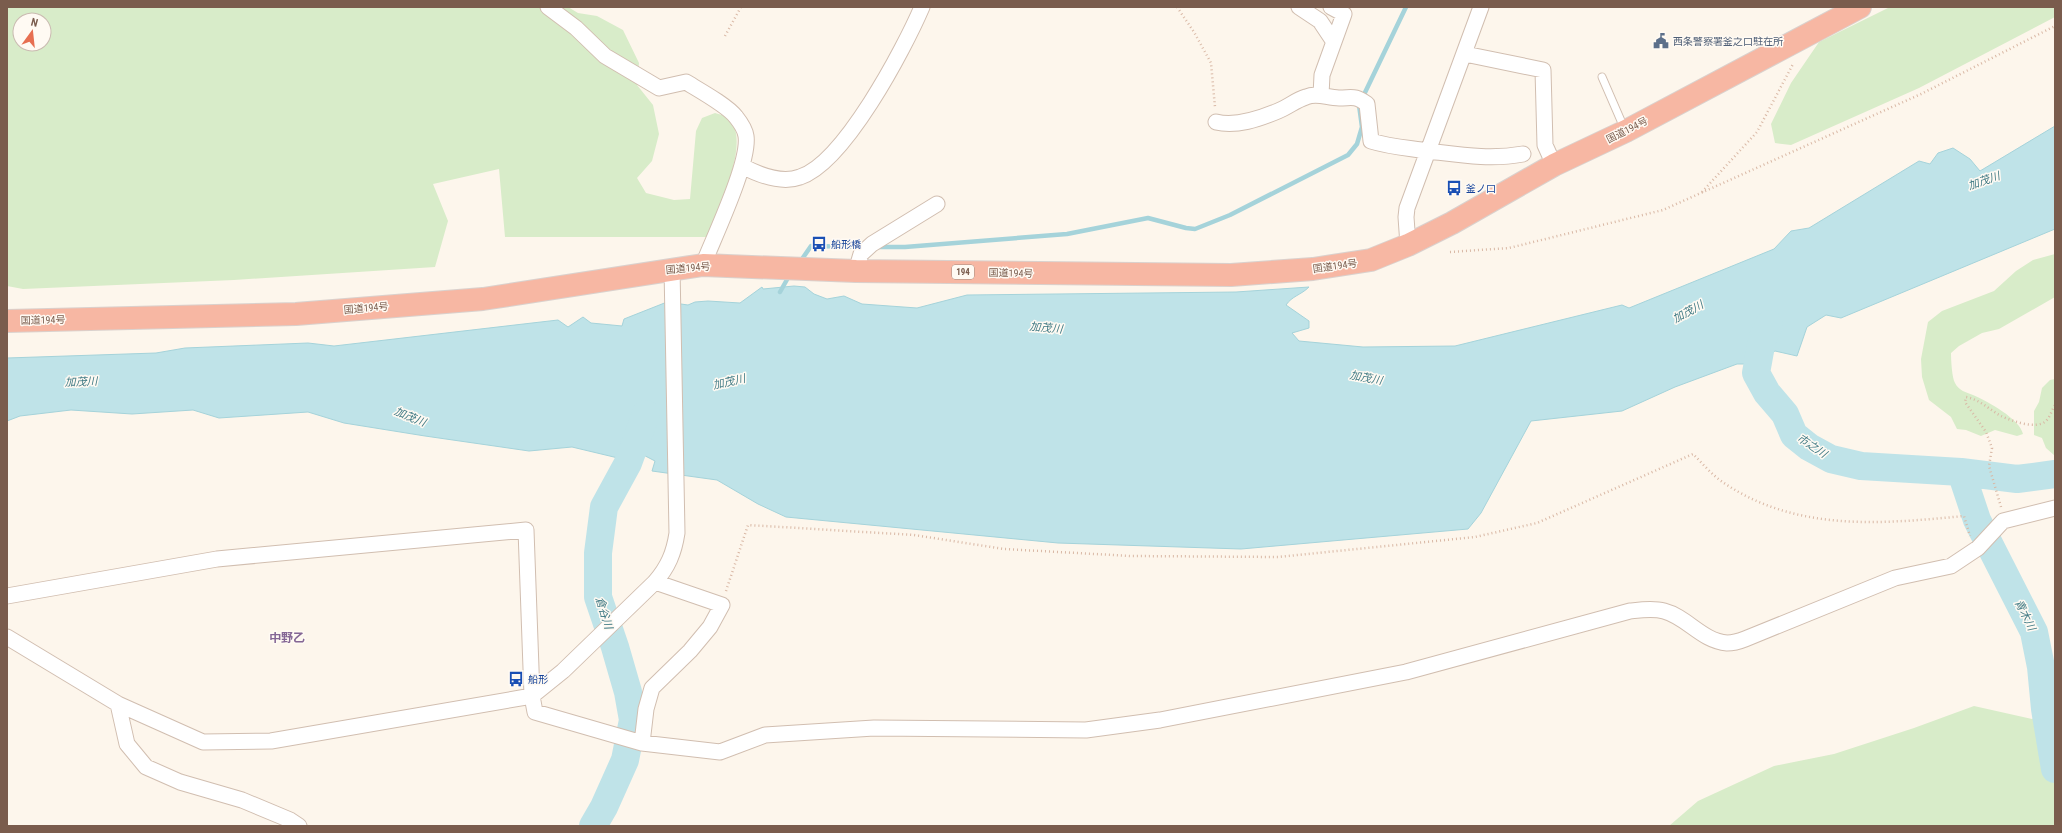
<svg xmlns="http://www.w3.org/2000/svg" width="2062" height="833" font-family="'Roboto Condensed','Noto Sans JP',sans-serif">
	<style>
		.green { fill: #d8ecc9; fill-rule: evenodd }
		.water { fill: #bfe3e8; stroke: #a5d3da }
		.lines { fill: none; stroke-linecap: round; stroke-linejoin: round }
		.stream { stroke: #a5d3da; stroke-width: 4.5 }
		.river { stroke: #bfe3e8; stroke-width: 28 }
		.lane-casing { stroke: #d1beb0; stroke-width: 9 }
		.street-casing { stroke: #d1beb0; stroke-width: 17 }
		.highway-casing { stroke: #dad1cd; stroke-width: 24 }
		.path { stroke: #d9b8a5; stroke-width: 2.5; stroke-dasharray: 1 3; stroke-linecap: butt }
		.lane { stroke: #fff; stroke-width: 7 }
		.street { stroke: #fff; stroke-width: 15 }
		.highway { stroke: #f7b7a3; stroke-width: 22 }
		.labels { text-anchor: middle; dominant-baseline: central; stroke-width: 3; stroke-linejoin: round; paint-order: stroke }
		.shield { fill: #fffaf3; stroke: #a28b7f; stroke-width: 1 }
		.shield-label { font-size: 9px; font-weight: bold; fill: #7a5c4d }
		.service-label { font-size: 10px; fill: #4e5e75; stroke: #fffaf3; text-anchor: start }
		.street-label { font-size: 10px; fill: #7a5c4d; stroke: #fffaf3 }
		.transit-label { font-size: 10px; fill: #164399; stroke: #fffaf3; text-anchor: start }
		.water-label { font-size: 11px; font-style: italic; fill: #437c86; stroke: #fffaf3 }
		.quarter-label { font-size: 12px; font-weight: bold; fill: #846695; stroke: #fffaf3 }
	</style>
	<rect width="100%" height="100%" fill="#fdf6ec"/>
	<path class="green" d="M7,7H568L578,13L597,16L623,30L639,63L637,85L653,105L659,134L652,161L637,178L646,193L674,200L690,199L696,131L702,118L715,113C719,114 726,116 729,119C752,141 717,211 708,237H505L499,169L433,184L448,221L435,267L234,280L23,289L7,286ZM20,20H44V44H20Z
		M1890,7H2055V17L1919,88L1791,145L1775,143L1771,124L1791,83L1819,42Z
		M2055,254V297L1999,329L1982,333L1959,346L1951,353C1951,360 1952,378 1955,383C1959,391 1966,392 1973,395C1987,401 2020,419 2023,434L2017,436L1995,430L1981,436L1966,430L1957,429L1951,417L1929,400L1922,377L1921,359L1928,322L1942,311L1994,291L2016,271L2033,260Z
		M2055,379V456L2046,448L2042,438L2034,435V411L2039,402L2042,388L2050,380Z
		M2055,702V826H1669L1698,801L1774,766L1834,754L1914,728L1974,706L2032,719Z"/>
	<path class="water" d="M2055,126V229L1841,318L1826,315L1807,327L1797,356L1775,351L1750,364H1737L1675,387L1622,411L1531,421L1481,513L1468,529L1241,549L1058,543L786,517L758,504L717,480L652,471L655,461L628,447L618,458L572,447L529,451L425,436L344,423L308,412L219,418L193,410L132,414L71,410L20,416L7,421V358L156,353L185,348L308,343L334,346L558,320L568,327L583,317L591,323L622,326L624,319L667,302L688,305L695,302L708,301L740,303L762,287L763,289L794,286L805,287L814,294L827,299L844,296L862,304L917,308L967,295L1236,292L1309,287C1301,295 1292,296 1286,305L1309,321V328L1292,333L1299,341L1363,347L1455,346L1622,305L1629,308L1774,249L1791,231L1809,228L1919,161L1930,164L1938,153L1953,148L1970,159L1980,171Z"/>
	<g class="lines">
		<path class="stream" d="M875,247H905L1067,234L1148,218L1186,228L1195,229L1230,215L1348,155L1357,144L1362,127L1359,105L1406,7
			M800,262L811,246L864,247
			M780,292L789,276"/>
		<path class="river" d="M1769,324L1762,340L1756,373L1767,393L1785,414L1794,435L1809,447L1831,459L1861,466L1961,472L2017,479L2055,474
			M1961,472L1977,520L2034,632L2041,667L2045,709L2055,769
			M593,826L604,807L625,760L633,720L628,692L615,647L598,597V553L604,507L628,463L646,414"/>
		<defs>
			<path id="lane" d="M1602,77L1625,130"/>
			<path id="street" d="M548,7L576,28L605,56L659,88L686,82C699,90 728,106 736,117C740,122 745,129 746,136C750,162 714,237 703,265
				M1299,7L1320,21L1334,42
				M1465,54L1543,70L1545,145L1554,165
				M1321,95L1322,75L1344,14L1331,7
				M1216,122C1236,127 1259,119 1278,111C1288,107 1296,100 1306,97C1317,92 1327,98 1339,98C1353,98 1354,95 1367,104L1371,141C1390,147 1409,148 1428,151C1461,155 1490,160 1523,154
				M742,166C759,175 781,184 800,177C844,163 904,49 922,7
				M1408,245L1406,217L1407,208L1481,7
				M672,268L677,533C674,553 668,567 655,582L563,671L532,696L535,712L642,743L720,752L765,735L874,728L1086,730L1160,720L1406,672L1630,611C1640,610 1653,608 1664,611C1687,617 1702,641 1727,643C1733,643 1740,641 1745,639L1895,578L1951,566L1978,548L2003,521L2055,508
				M856,271L861,254L872,244L937,204
				M7,596L217,559L526,530L532,696L271,741L203,742L118,704L7,637
				M118,704L127,744L146,767L180,782L242,800L290,820L299,826
				M642,743L646,709L652,688L690,651L710,627L722,605L655,582"/>
			<path id="highway" d="M7,321L296,314L483,299L703,265L856,271L1231,275L1313,269L1371,260L1408,245L1452,223L1554,165L1626,131L1860,7"/>
		</defs>
		<use href="#lane" class="lane-casing"/>
		<use href="#street" class="street-casing"/>
		<use href="#highway" class="highway-casing"/>
		<path class="path" d="M1177,7L1194,32L1211,63L1215,107
			M725,36L741,7
			M1702,192L1757,132L1793,64
			M1450,252L1509,248L1663,210L1921,94L2055,26
			M2001,507L1989,466L1992,448L1986,432L1965,402L1966,397C1979,399 1990,410 2001,416C2012,421 2036,430 2046,421C2050,417 2052,410 2055,405
			M726,591L748,525L914,535L1004,549L1131,556L1278,557L1475,537L1537,523L1693,454C1703,464 1713,476 1724,483C1797,532 1881,524 1964,516L1970,536"/>
		<use href="#lane" class="lane"/>
		<use href="#street" class="street"/>
		<use href="#highway" class="highway"/>
	</g>
	<defs>
		<symbol id="civic-bare" viewBox="-9 -9 18 18"><path d="M-.6-6.5H3V-4.5H.6V-3L4-1V1h2V6H-6V1h2V-1L-.6-3ZM-1.2 2.5V6h2.4V2.5Z" fill="#5c6f8a" stroke="#fffaf3" stroke-width="2.5" paint-order="stroke"/></symbol>
		<symbol id="bus-bare" viewBox="-9 -9 18 18"><path d="M-5-6H5V4H4V6H2V4H-2V6H-4V4H-5ZM-3.5-4V0h7V-4ZM-3.5 1.2v1.5H-2V1.2ZM2 1.2v1.5H3.5V1.2Z" fill="#1a4fb4" stroke="#fffaf3" stroke-width="2.5" paint-order="stroke"/></symbol>
	</defs>
	<g fill-rule="evenodd">
		<use href="#civic-bare" x="1650" y="30" width="22" height="22"/>
		<use href="#bus-bare" x="1443" y="177" width="22" height="22"/>
		<use href="#bus-bare" x="808" y="233" width="22" height="22"/>
		<use href="#bus-bare" x="505" y="668" width="22" height="22"/>
	</g>
	<g class="labels">
		<rect class="shield" x="952" y="265" width="22" height="14" rx="3"/>
		<g class="shield-label">
			<text x="963" y="272">194</text>
		</g>
		<g class="service-label">
			<text x="1673" y="41">西条警察署釜之口駐在所</text>
		</g>
		<g class="street-label">
			<text transform="translate(1627 130) rotate(-27)">国道194号</text>
			<text transform="translate(1335 266) rotate(-8)">国道194号</text>
			<text transform="translate(688 268) rotate(-5)">国道194号</text>
			<text transform="translate(1011 273) rotate(1)">国道194号</text>
			<text transform="translate(366 308) rotate(-5)">国道194号</text>
			<text transform="translate(43 320) rotate(-1)">国道194号</text>
		</g>
		<g class="transit-label">
			<text x="1466" y="188">釜ノ口</text>
			<text x="831" y="244">船形橋</text>
			<text x="528" y="679">船形</text>
		</g>
		<g class="water-label">
			<text transform="translate(1984 181) rotate(-19)">加茂川</text>
			<text transform="translate(1688 312) rotate(-29)">加茂川</text>
			<text transform="translate(1046 328) rotate(5)">加茂川</text>
			<text transform="translate(1366 378) rotate(10)">加茂川</text>
			<text transform="translate(81 382) rotate(-2)">加茂川</text>
			<text transform="translate(729 382) rotate(-13)">加茂川</text>
			<text transform="translate(410 417) rotate(22)">加茂川</text>
			<text transform="translate(1812 446) rotate(34)">市之川</text>
			<text transform="translate(604 613) rotate(73)">倉谷川</text>
			<text transform="translate(2025 615) rotate(64)">青木川</text>
		</g>
		<g class="quarter-label">
			<text x="287" y="638">中野乙</text>
		</g>
	</g>
	<rect width="2062" height="833" fill="none" stroke="#7a5c4d" stroke-width="16"/>
	<g transform="translate(32 32) rotate(15)"><circle r="19" fill="#fffaf3" stroke="#cabbb1"/>
	<path d="M0-3L7 15L0 10L-7 15Z" fill="#e76f51"/>
	<text y="-6" font-size="11" font-weight="bold" text-anchor="middle" fill="#7a5c4d">N</text>
	</g>
</svg>
